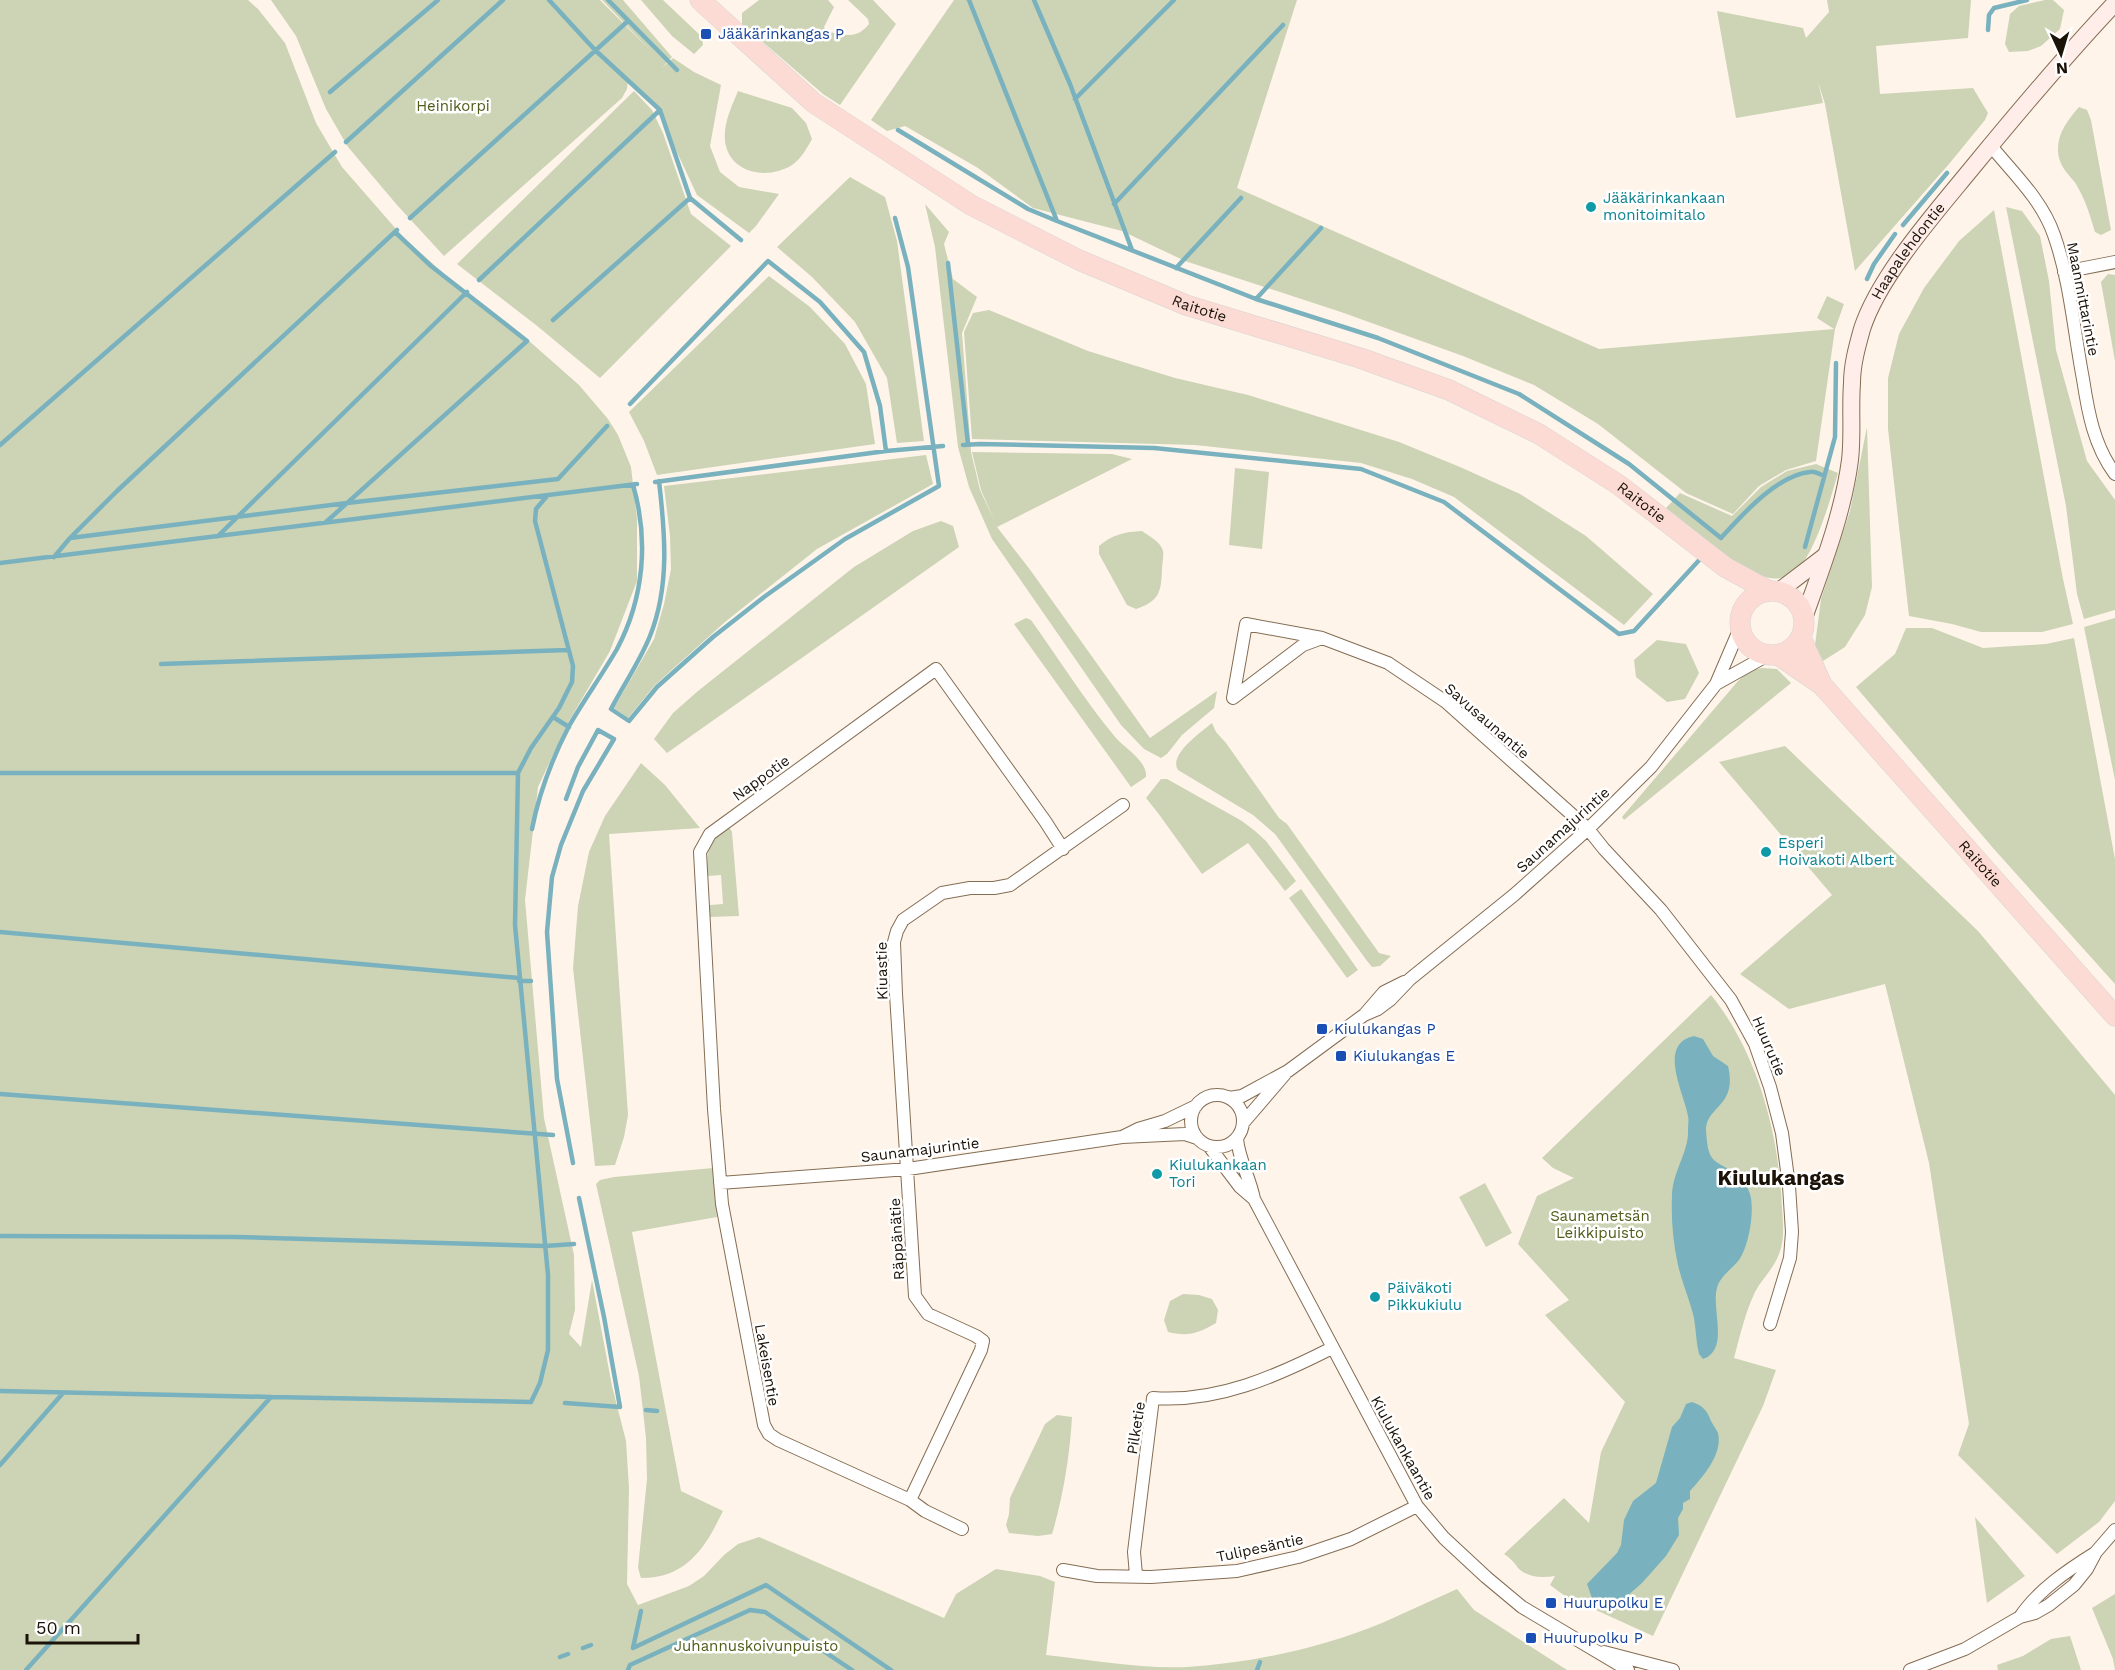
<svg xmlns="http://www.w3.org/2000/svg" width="2115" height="1670" font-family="'Work Sans',sans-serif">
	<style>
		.green { fill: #ccd4b5 }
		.water { fill: #79b2be }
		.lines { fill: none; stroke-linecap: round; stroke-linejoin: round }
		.stream { stroke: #79b2be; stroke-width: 4.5 }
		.street-casing { stroke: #846d54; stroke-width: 14 }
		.secondary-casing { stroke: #846d54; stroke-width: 18 }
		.primary-casing { stroke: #d6d4d3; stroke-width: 21 }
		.street { stroke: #fff; stroke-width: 12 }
		.secondary { stroke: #feede9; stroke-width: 16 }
		.primary { stroke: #fcdbd4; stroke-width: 20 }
		.transit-dot { fill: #1a4fb4; stroke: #fff; stroke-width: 2 }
		.culture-dot { fill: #0f9aa8; stroke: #fff; stroke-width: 2 }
		.labels { text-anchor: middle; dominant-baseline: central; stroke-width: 5; stroke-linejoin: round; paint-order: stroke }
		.transit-label { font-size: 15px; fill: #164399; stroke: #fff; text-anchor: start }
		.park-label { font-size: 15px; fill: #505c18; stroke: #fff }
		.culture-label { font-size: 15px; fill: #0d838f; stroke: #fff; text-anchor: start }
		.street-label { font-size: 15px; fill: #1b1208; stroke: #fff }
		.district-label { font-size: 21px; font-weight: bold; fill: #1b1208; stroke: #fff }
	</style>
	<rect width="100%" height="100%" fill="#fff4e9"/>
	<path class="green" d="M0,0H248L258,9L285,43L316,123L342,167L403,237L461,289L528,340L579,385L608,419L618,435L631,467L637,519V581L610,651L569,721L538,787L525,900L544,1118L574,1255L575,1310L569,1334L581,1347L592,1280L612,1386L626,1441L629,1488L627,1584L638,1605L689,1586L704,1576L724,1555L738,1544L759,1537L944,1618L956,1594L996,1569L1040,1576L1055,1582L1046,1655C1090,1660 1142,1669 1187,1667C1252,1663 1321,1648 1382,1623C1407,1612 1432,1600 1457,1589L1474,1610L1567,1670H0Z
		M271,0H600L651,51L602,0H623L672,57L662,68L673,58L694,72L721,85L710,146L720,172L739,187L779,194L756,226L749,233L697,195L675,148L661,108L628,79L627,89L622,98L444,256L397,205L348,147L326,109L296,36Z
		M641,0H663L702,37L703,45L694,54L672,36Z
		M759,0H828L834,7L824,27L826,31C844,35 856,40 869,24L868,19L848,0H873L896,24L840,105L823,94L742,24V13Z
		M954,0H1297L1237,188L1599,349L1834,329L1817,318L1827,296L1844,304L1835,329L1816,461L1786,470L1759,486L1733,514L1686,493L1598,424L1534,385L1463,356L1341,312L1185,261L1122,231L1033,208L978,168L905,126L887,131L871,120Z
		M1827,0H1971L1968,38L1876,46L1880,94L1973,88L1988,113L1985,120L1949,164L1855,271L1825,104L1818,82L1823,103L1736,118L1717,11L1803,28L1806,38L1829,12Z
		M2045,0H2053L2064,10L2060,29L2041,46L2028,51L2009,52L2005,44L2010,14L2019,6Z
		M634,91L652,110L663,133L691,214L731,246L600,378L536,325L457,264Z
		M738,91L792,108L806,123L812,139C807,148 801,159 792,165C763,183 721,170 725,131C726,118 733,103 738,91Z
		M2079,107L2087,110L2091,120L2111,230L2101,235L2095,232C2090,215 2085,199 2076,184C2071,177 2063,170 2060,161C2053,140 2065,123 2079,107Z
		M850,177L885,197L897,241L924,441L897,443L887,378L855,322L812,277L777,247Z
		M925,204L949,232L944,244L953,279L977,297L962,333L971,452L980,490L995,522L981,490L972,452L1112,454L1132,459L997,527L1031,571L1150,738L1217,691L1214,708L1182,735L1167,754L1161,758L1144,749L1121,725L992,539L969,487L958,447L935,247Z
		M2006,207L2022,211L2040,236L2049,281L2056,350L2087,461L2115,500V610L2084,619L2077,594L2066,506Z
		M1994,210L2063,579L2073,624L2042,632H1981L1952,624L1909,616L1888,429V378L1899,334L1924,288L1959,241Z
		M2108,274L2115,275V361L2101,282Z
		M769,276L810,307L845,344L866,384L875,444L657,475L644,441L629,412Z
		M989,310L1088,351L1175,378L1248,395L1329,420L1399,442L1460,467L1520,494L1586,536L1653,594L1624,625L1454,497L1412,479L1361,463L1195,445L972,439L964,332L973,313Z
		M1867,427L1872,587L1865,615L1845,647L1823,661L1815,645L1821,599L1850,511Z
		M926,455L933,484L817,549L725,622L655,685L628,718L614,708L654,639L664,604L671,569L670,536L664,486Z
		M1816,464L1838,473C1831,497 1813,564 1790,575C1781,580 1769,579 1759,575C1729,562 1693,528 1666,508L1680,493L1732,516L1761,487L1787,471Z
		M1235,468L1269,472L1262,549L1229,545Z
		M941,521L953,526L959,547L667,753L654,739L673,713L698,691L854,567L913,531Z
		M1142,531C1149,536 1161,542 1163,551C1164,556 1162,564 1162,570C1161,593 1159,601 1136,609L1127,605L1099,554V546C1113,534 1125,532 1142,531Z
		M1026,618L1031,620C1059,659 1085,701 1116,738C1126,749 1148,762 1146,777L1131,787L1014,624Z
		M2115,618V780L2084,627Z
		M1906,628H1932L1983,648L2046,644L2074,638L2115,859V984L1993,848L1856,687L1895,654Z
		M1657,640L1686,644L1699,673L1685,699L1667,702L1636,677L1634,660Z
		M1762,668L1777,669L1791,683L1624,820L1622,817L1738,681L1750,670Z
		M1212,723L1216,732L1226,743L1279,818L1287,824L1379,953L1391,956L1380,966L1372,967L1367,961L1275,834L1253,815L1178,770C1168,755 1201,732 1212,723Z
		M1785,746L1978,931L2115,1095V1501L2099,1522L2057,1554L1958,1455L1969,1424L1929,1163L1885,984L1789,1009L1740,974L1832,895L1719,762Z
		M641,763L665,785L700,828L609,834L628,1115L624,1137L615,1165L595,1166L573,968L578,906L589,852L605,816Z
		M1161,779H1167L1242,821L1255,831L1266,841L1296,881L1285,891L1248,843L1202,874L1158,813L1146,798Z
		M729,827L732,832L739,916L710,917V905L723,904L721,875L708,876C706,850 708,842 729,827Z
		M1301,889L1358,970L1347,978L1289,898Z
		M1711,995C1758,1053 1779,1134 1782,1208C1783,1223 1785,1239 1779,1254C1774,1268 1762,1279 1755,1292C1745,1313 1740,1336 1734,1358L1776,1370L1763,1406L1653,1636L1565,1596L1550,1585L1555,1576C1542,1578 1528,1578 1518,1568C1514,1562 1510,1558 1504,1554L1564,1498L1589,1523L1601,1452L1625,1402L1545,1315L1569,1300L1518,1244L1537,1196L1574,1178L1553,1168L1542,1158Z
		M713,1168L717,1217L632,1232L681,1491L723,1511C705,1548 687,1578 641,1578L638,1568L647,1479L646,1438L639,1376L596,1184L600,1180L614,1177Z
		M1485,1183L1512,1233L1486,1247L1459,1197Z
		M1183,1294L1199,1295L1212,1299L1218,1310L1216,1323C1199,1333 1188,1337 1168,1332L1164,1320L1170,1301Z
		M1057,1415L1072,1417C1070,1454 1063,1498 1052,1534L1038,1536L1009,1533L1006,1525L1009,1514L1010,1498L1045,1424Z
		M1975,1517L2025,1576L1987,1603Z
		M2115,1594V1670L2113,1659L2092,1608Z
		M2070,1636L2081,1670H1998L1997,1665L2023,1656L2051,1639Z"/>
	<path class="water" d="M1694,1036L1703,1039L1713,1056L1728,1066C1738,1107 1705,1106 1706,1131C1707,1140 1707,1155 1715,1161C1731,1173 1742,1169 1750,1194C1755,1210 1749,1246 1739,1260C1732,1269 1720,1276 1717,1288C1711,1310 1730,1349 1703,1359L1699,1354C1696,1342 1696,1330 1694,1318C1690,1300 1682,1283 1678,1265C1673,1242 1671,1219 1672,1196C1672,1172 1689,1152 1688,1130C1688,1125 1689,1120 1688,1116C1684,1093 1657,1044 1694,1036Z
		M1692,1402C1703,1406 1707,1410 1711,1421C1713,1425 1716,1429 1718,1433C1723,1454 1703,1477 1690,1491V1499L1683,1503V1509L1678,1518L1679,1535L1666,1556L1642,1583L1617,1605L1609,1607L1593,1601L1587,1584L1617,1553L1621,1545L1624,1520L1633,1501L1656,1483L1672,1427L1680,1418L1686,1404Z"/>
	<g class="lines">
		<path class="stream" d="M549,0L595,50L660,110L690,198L741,240
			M608,0L677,70
			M969,0L1057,221L1256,299
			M1034,0L1070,84L1132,250
			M1988,30L1989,15L1994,8L2027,0
			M330,92L438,0
			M1075,99L1174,0
			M898,130L1028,209L1057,221
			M346,142L503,0
			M1114,204L1283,25
			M410,218L628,21
			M1903,225L1947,173
			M1321,228L1256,299L1378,338L1519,394L1629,464L1721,538C1742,515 1777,475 1810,472C1814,471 1820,474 1824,476
			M948,263L968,444
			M1176,268L1241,198
			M1867,279L1874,264L1895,234
			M479,280L660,110
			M553,320L690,198
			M630,404L768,261L820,302L864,352L880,406L886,451
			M0,445L335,152
			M963,445L980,444L1154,448L1361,469L1444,502L1619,634L1634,631L1702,557
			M659,481C665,533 670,586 650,636C640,661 624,684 611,709L629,721L657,687L713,637L764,597L845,539L939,486L908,267L895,218
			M655,482L886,451L943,446
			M326,522L527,341L431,266L395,232
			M218,536L467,292
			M70,538L347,503L558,479L607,426
			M1805,547L1835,437L1836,363
			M54,557L70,538L117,491L397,230
			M0,563L637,484
			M161,664L568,650
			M553,717L569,727
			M0,773H518
			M566,799L578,767L598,730L614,739L583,791L561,845L552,877L547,932L553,1019L557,1079L573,1163
			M532,829C539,793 552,759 569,726C584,700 602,675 617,649C644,598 649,540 633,485
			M0,932L519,978
			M519,981H531
			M0,1094L553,1135
			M0,1236L236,1237L545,1246L574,1244
			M0,1391L271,1397
			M565,1403L620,1407L604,1317L579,1198
			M646,1410L657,1411
			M0,1465L63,1393
			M583,1648L591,1645
			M633,1648L766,1585L891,1670
			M633,1648L641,1611
			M560,1657L568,1654
			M26,1670L271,1397L531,1402L540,1383L548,1350V1275L515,925L518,773L531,748L559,708L572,682L573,666L535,521L536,509L547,496
			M628,1670L630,1665L750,1610L765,1612L852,1670
			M1257,1670L1260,1662"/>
		<defs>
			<path id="street" d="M1991,146C2014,174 2042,200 2054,235C2070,280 2074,332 2083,379C2088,412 2094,446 2115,474
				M2064,272L2115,262
				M1322,638L1303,645L1233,698L1246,624L1322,638L1388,663L1446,702L1588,829L1604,849L1661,910L1731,1000L1755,1044L1770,1087L1782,1133L1789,1186L1792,1232L1790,1258L1770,1324
				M1716,684L1768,655
				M1365,1014L1384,992L1404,982
				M1191 1121a26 26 0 1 1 52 0a26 26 0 1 1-52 0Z
				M1229,1098L1242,1096L1288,1071L1364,1015L1378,1009L1390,1000L1410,979L1514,895L1588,829L1651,767L1716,684L1740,628
				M1196,1106L1165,1121L1138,1129L1122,1137L1185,1134L1197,1138
				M1243,1123L1285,1074
				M1237,1139C1239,1160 1250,1178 1254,1199L1417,1506L1444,1538L1486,1577L1522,1607L1628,1670
				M1209,1146L1240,1187L1254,1199
				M720,1183L908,1169L1122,1137
				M910,1500L981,1350L983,1341L976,1336L928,1314L915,1296L896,994L894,942L897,931L903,920L942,893L970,888H994L1010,885L1123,805
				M962,1529L925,1511L910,1500L778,1440L769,1434L764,1425L722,1204L714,1109L700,852L710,834L936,669L1045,821L1063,849
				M1063,1570L1097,1576L1151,1577L1237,1571L1298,1557L1351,1539L1417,1506
				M1136,1575L1134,1552L1153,1398C1217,1403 1277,1376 1332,1348
				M2020,1617C2038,1590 2068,1570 2095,1553
				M1604,1652L1673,1670
				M1910,1670L1965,1649L2020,1617L2035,1613L2049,1605L2074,1585L2087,1569L2096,1552L2115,1530"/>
			<g id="secondary">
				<path d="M1779,591L1825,556"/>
				<path id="s1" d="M1804,618C1822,567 1843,514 1850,460C1853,435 1850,409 1852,383C1852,365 1857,347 1862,329C1879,276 1936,212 1972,168C2018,112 2065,56 2115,3"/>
			</g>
			<g id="primary">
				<path id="s2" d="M700,0L814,103L971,205L1079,260L1186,305L1360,358L1449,390L1539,434L1619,485L1725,567L1769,591"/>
				<circle cx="1772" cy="623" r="32"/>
				<path d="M1801,638L1822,685"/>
				<path id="s3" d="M1778,655L1822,685L2115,1016"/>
			</g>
		</defs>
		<use href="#street" class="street-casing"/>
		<use href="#secondary" class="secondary-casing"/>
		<use href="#primary" class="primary-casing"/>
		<use href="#street" class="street"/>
		<use href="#secondary" class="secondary"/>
		<use href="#primary" class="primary"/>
	</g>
	<g class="transit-dot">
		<rect x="700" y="28" width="12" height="12" rx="3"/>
		<rect x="1316" y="1023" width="12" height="12" rx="3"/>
		<rect x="1335" y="1050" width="12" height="12" rx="3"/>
		<rect x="1545" y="1597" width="12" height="12" rx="3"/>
		<rect x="1525" y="1632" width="12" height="12" rx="3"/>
	</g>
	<g class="culture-dot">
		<circle cx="1591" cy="207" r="6"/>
		<circle cx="1766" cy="852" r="6"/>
		<circle cx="1157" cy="1174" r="6"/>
		<circle cx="1375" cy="1297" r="6"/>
	</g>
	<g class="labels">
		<g class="transit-label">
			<text x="718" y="34">Jääkärinkangas P</text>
			<text x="1334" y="1029">Kiulukangas P</text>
			<text x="1353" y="1056">Kiulukangas E</text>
			<text x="1563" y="1603">Huurupolku E</text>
			<text x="1543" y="1638">Huurupolku P</text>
		</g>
		<g class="park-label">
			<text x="453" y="106">Heinikorpi</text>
			<text x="1600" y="1216">Saunametsän<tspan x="1600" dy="17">Leikkipuisto</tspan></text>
			<text x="756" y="1646">Juhannuskoivunpuisto</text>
		</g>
		<g class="culture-label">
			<text x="1603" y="198">Jääkärinkankaan<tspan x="1603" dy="17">monitoimitalo</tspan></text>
			<text x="1778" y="843">Esperi<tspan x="1778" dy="17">Hoivakoti Albert</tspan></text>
			<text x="1169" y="1165">Kiulukankaan<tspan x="1169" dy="17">Tori</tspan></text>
			<text x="1387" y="1288">Päiväkoti<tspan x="1387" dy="17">Pikkukiulu</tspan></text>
		</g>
		<g class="street-label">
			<text stroke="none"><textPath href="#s1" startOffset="388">Haapalehdontie</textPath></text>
			<text transform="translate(2083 299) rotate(79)">Maanmittarintie</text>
			<text stroke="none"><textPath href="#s2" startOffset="592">Raitotie</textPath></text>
			<text stroke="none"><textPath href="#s2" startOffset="1078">Raitotie</textPath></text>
			<text transform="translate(1487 721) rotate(41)">Savusaunantie</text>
			<text transform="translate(761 778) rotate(-36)">Nappotie</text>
			<text transform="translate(1563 830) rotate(-42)">Saunamajurintie</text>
			<text stroke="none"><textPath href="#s3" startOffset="292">Raitotie</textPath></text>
			<text transform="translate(882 971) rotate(-91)">Kiuastie</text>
			<text transform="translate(1769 1046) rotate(67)">Huurutie</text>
			<text transform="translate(920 1150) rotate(-7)">Saunamajurintie</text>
			<text transform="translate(897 1239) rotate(-93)">Räppänätie</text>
			<text transform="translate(767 1365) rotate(80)">Lakeisentie</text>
			<text transform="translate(1136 1428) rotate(-81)">Pilketie</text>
			<text transform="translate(1403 1448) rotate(61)">Kiulukankaantie</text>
			<text transform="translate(1260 1548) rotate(-12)">Tulipesäntie</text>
		</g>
		<g class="district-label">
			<text x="1781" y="1177">Kiulukangas</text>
		</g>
	</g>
	<g transform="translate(2061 54) rotate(176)" stroke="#ffffff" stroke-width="4.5" paint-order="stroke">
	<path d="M0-4.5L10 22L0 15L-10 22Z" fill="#1b1208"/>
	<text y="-9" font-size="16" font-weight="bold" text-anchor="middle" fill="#1b1208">N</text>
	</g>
	<path d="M27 1634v9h111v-9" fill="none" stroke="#1b1208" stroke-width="3"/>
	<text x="36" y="1634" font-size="18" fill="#1b1208" stroke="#ffffff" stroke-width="4.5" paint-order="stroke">50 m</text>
</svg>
